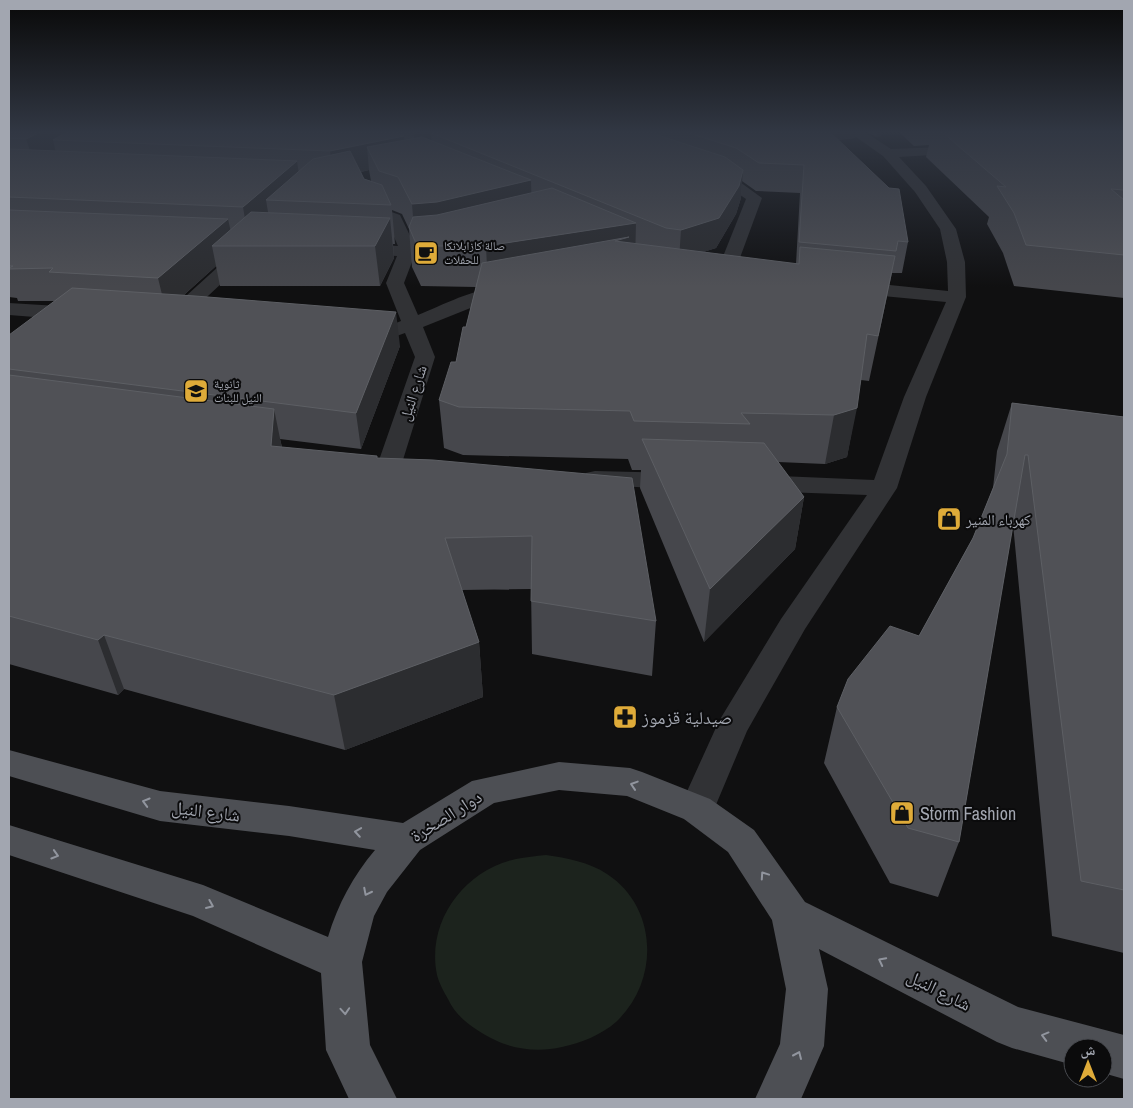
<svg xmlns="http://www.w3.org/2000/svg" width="1133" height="1108" font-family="'Archivo Narrow','Noto Naskh Arabic',sans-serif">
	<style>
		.green { fill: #1c231d }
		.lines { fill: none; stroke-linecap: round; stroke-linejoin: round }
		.minor { fill: #313235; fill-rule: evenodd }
		.major { fill: #4d4f54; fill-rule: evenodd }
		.wall { fill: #46474c; fill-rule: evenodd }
		.shaded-wall { fill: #2c2d30 }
		.building { fill: #505156; stroke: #5d5f64 }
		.oneway { stroke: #91959e }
		.labels { text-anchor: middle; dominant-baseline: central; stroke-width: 4; stroke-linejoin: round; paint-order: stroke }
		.far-poi-label { font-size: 12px; fill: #a2a6b0; stroke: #0b0b0c; text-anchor: start }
		.street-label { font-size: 15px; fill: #a2a6b0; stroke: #0b0b0c }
		.poi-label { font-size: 15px; fill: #a2a6b0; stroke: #0b0b0c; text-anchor: start }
		.near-poi-label { font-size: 18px; fill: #a2a6b0; stroke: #0b0b0c; text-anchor: start }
		.near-street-label { font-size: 18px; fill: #a2a6b0; stroke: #0b0b0c }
	</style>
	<rect width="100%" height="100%" fill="#101011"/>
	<path class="green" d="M546,855C567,858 589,862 607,874C658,907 660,981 616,1022C601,1035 581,1043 562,1047C540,1052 515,1050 495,1040C477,1031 457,1019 448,999C444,992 439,983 437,975C426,922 464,870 516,859C526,857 536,856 546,855Z"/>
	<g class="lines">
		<path class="minor" d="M849,132H865L891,149L969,146L971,149L969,152L964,153L899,157L926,186L956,229L965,262L966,297L926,397L897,488L805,629L747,731L710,819L697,824L684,819L679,809L719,721L781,619L867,495L757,491L748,488L744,483L748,478L757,475L874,480L904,397L946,302L851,293L845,291L842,287L845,283L851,281L948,291L947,262L940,229L915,192L883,156Z
			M709,169L733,177L762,198L734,274L731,278L725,279L719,278L716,274L746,199L723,183L704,176L702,173L704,170Z
			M368,188L373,190L383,209L400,215L414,244L449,240L455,241L457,245L455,249L415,254L404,283L418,315C443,305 488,281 515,288L517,292L515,296L488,301L423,327L435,357L402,463L399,468L390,470L381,468L378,463L415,357L405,333C388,340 372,340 354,335L351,331L354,327L361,325L386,327L401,321L386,283L397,256L357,254L351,253L348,249L351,245L357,244L398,246L387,221C366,214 369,213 360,193L363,190Z
			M246,246L252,247L255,251L252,255L179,323L172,325L165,323L162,319L165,315L240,247Z
			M9,303L75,307L82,309L85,313L82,317L73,320L9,315Z
			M595,471L677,473L686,476L690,481L686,486L677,489L595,485L586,483L583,478L586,473Z"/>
		<path class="major" d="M9,750L160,791L289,806L403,823L472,781L559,762L630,768L642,772L710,799L754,830L805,902L1018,1007L1124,1035V1079L1103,1073V1048H1073V1065L1012,1048L997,1042L819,949L828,989L824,1046L801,1099H755L780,1044L786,989L772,920L728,852L684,819L627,796L559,790L494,803L420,850L387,892L374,916L362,962L370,1045L397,1099H349L326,1050L321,973L193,916L9,855V825L203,885L328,937C338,904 353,876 375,850L289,836L160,821L9,776Z"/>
	</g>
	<path class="wall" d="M9,132H856L855,138L838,140L908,242L902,273H892L869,381L861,380L847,457L825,464L778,462L804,497L795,549L704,642L640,488L641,470H632L628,459L463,455L444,448L439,400L456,362L466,327L476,287L421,286L412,267L409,229L402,214L392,210L395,244H393L394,258L380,286H220L216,266L184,295L400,346L361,449L280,439L282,447L377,458L433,460L656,621L652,676L532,654L531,589L462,590L479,642L483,697L345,750L124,689L118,695L9,664V369L55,301H18L17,298L9,297ZM369,170L371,181L364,179L361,172ZM742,181L756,191L800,193L796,264L703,252L716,248L736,214L741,198Z
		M868,132H882L881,136L876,137Z
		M899,132H1124V298L1014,286L1003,253L987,224L989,217L926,157L929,145L914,146Z
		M1012,403L1124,417V953L1052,936L1013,524L959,842L938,897L890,883L824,763L837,707L919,636L973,538L993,488L997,451Z"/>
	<path class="shaded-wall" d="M40,132H96L53,140L56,153L35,165L26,139Z
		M414,132H499L431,133L432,147L415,151Z
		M811,132H856L855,138L810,142Z
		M877,132H882L881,136L876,137Z
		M404,136L406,162L367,147L369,170L334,178L330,151Z
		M297,161L301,189L266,200L269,218L248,237L243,207Z
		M743,170L741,198L736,214L716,248L679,260L681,230Z
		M531,180L532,218L415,242L412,204Z
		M390,218L394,258L380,286L375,246Z
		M228,219L234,246H212L216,266L166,311L158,278Z
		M636,223L635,262L488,287L486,246Z
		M396,312L400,346L361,449L356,413Z
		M857,408L847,457L825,464L834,415Z
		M274,409L284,458L271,446Z
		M804,497L795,549L704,642L710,589Z
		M104,635L124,689L118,695L98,640Z
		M479,642L483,697L345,750L334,695Z"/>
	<path class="building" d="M9,132H40L26,139L9,138Z
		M67,132H395L404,136L330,151L53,140Z
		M438,132H648L725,157L743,170L739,186L719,218L681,230L666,228L431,133Z
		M686,132H830L889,188L899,189L908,242L898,241L896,251L799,242L804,165L759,163L736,148Z
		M942,132H1124V190L1111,189L1124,200V255L1026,245L1014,213L997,186L1006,187Z
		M422,137L531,180L437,202L412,204L398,177L379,171L367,147Z
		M9,149L297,161L243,207L9,197Z
		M350,151L364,179L382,185L391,205L266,200L313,159Z
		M552,188L636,223L486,246H417L409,227L413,217L437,215Z
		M9,210L228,219L158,278L49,272L53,268L9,269V268L13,266H9Z
		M251,212L390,218L375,246H212Z
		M629,237L615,241L799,264L800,247L895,256L878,336L867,334L857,408L834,415L741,413L750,424L634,421L630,411L459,407L439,400L451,362H456L463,327H466L482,263Z
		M72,288L195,296L396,312L356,413L9,369V335Z
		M9,375L274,409L271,446L377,456V458L433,460L632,478L656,621L531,601L532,536L445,538L479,642L334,695L104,635L98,640L9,616Z
		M1012,403L1124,417V890L1081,881L1028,455H1025L959,842L908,828L837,707L848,679L890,626L919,636L973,538L1007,454Z
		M642,439L764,443L804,497L710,589Z"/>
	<defs><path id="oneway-chevron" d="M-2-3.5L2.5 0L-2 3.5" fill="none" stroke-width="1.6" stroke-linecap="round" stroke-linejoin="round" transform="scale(1.25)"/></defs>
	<g class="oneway">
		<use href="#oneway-chevron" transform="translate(634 785) rotate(-162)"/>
		<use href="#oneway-chevron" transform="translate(146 802) rotate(-164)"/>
		<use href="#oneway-chevron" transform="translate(358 832) rotate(-171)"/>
		<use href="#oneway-chevron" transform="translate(55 855) rotate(17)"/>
		<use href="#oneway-chevron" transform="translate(764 875) rotate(-124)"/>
		<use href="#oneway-chevron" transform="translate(367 892) rotate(117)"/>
		<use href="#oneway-chevron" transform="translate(210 905) rotate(23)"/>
		<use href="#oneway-chevron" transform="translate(882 961) rotate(-153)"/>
		<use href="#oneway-chevron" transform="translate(345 1011) rotate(86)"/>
		<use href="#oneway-chevron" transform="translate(1045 1036) rotate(-165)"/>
		<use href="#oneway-chevron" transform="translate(798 1055) rotate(-66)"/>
	</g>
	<linearGradient id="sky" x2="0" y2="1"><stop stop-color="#090909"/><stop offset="0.46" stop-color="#313743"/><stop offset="1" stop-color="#313743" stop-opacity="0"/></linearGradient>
	<rect width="1133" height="287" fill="url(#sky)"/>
	<defs>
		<symbol id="cafe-square" viewBox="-11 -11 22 22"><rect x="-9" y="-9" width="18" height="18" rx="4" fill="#dfab39" stroke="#0b0b0c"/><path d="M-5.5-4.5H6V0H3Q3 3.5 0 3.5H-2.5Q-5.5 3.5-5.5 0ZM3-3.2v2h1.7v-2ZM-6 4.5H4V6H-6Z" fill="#111"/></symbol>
		<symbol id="school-square" viewBox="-11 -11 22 22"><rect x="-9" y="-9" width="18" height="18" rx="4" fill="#dfab39" stroke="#0b0b0c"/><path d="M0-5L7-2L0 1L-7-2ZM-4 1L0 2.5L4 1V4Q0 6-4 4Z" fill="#111"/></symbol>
		<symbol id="shop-square" viewBox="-11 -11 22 22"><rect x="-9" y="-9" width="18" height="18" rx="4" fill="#dfab39" stroke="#0b0b0c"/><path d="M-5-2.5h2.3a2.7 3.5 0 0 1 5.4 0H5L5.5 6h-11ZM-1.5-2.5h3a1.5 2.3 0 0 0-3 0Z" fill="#111"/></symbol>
		<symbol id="pharmacy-square" viewBox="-11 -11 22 22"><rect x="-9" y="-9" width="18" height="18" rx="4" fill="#dfab39" stroke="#0b0b0c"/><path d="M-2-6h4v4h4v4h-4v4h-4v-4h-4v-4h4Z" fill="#111"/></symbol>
	</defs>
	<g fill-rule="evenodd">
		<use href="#cafe-square" x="412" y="239" width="28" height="28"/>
		<use href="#school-square" x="182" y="377" width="28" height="28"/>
		<use href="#shop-square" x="935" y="505" width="28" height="28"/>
		<use href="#pharmacy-square" x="611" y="703" width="28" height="28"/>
		<use href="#shop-square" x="888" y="799" width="28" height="28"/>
	</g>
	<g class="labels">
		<g class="far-poi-label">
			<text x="444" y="246">صالة كازابلانكا<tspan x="444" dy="14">للحفلات</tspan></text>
			<text x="214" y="384">ثانوية<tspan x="214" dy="14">النيل للبنات</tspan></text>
		</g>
		<g class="street-label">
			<text transform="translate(413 393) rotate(-72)">شارع النيل</text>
		</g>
		<g class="poi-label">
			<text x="966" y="519">كهرباء المنير</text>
		</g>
		<g class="near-poi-label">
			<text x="642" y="717">صيدلية قزموز</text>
			<text x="920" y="813">Storm Fashion</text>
		</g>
		<g class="near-street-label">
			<text transform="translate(206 811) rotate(7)">شارع النيل</text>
			<text transform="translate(446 816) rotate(-32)">دوار الصخرة</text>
			<text transform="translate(939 990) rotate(27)">شارع النيل</text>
		</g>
	</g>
	<rect width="1133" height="1108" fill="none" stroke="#a2a6b0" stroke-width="20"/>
	<g transform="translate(1088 1063)"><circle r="24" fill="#0b0b0c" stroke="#47494e"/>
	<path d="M0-4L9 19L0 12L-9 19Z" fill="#dfab39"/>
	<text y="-8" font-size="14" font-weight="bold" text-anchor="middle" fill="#a2a6b0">ش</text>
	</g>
</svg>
